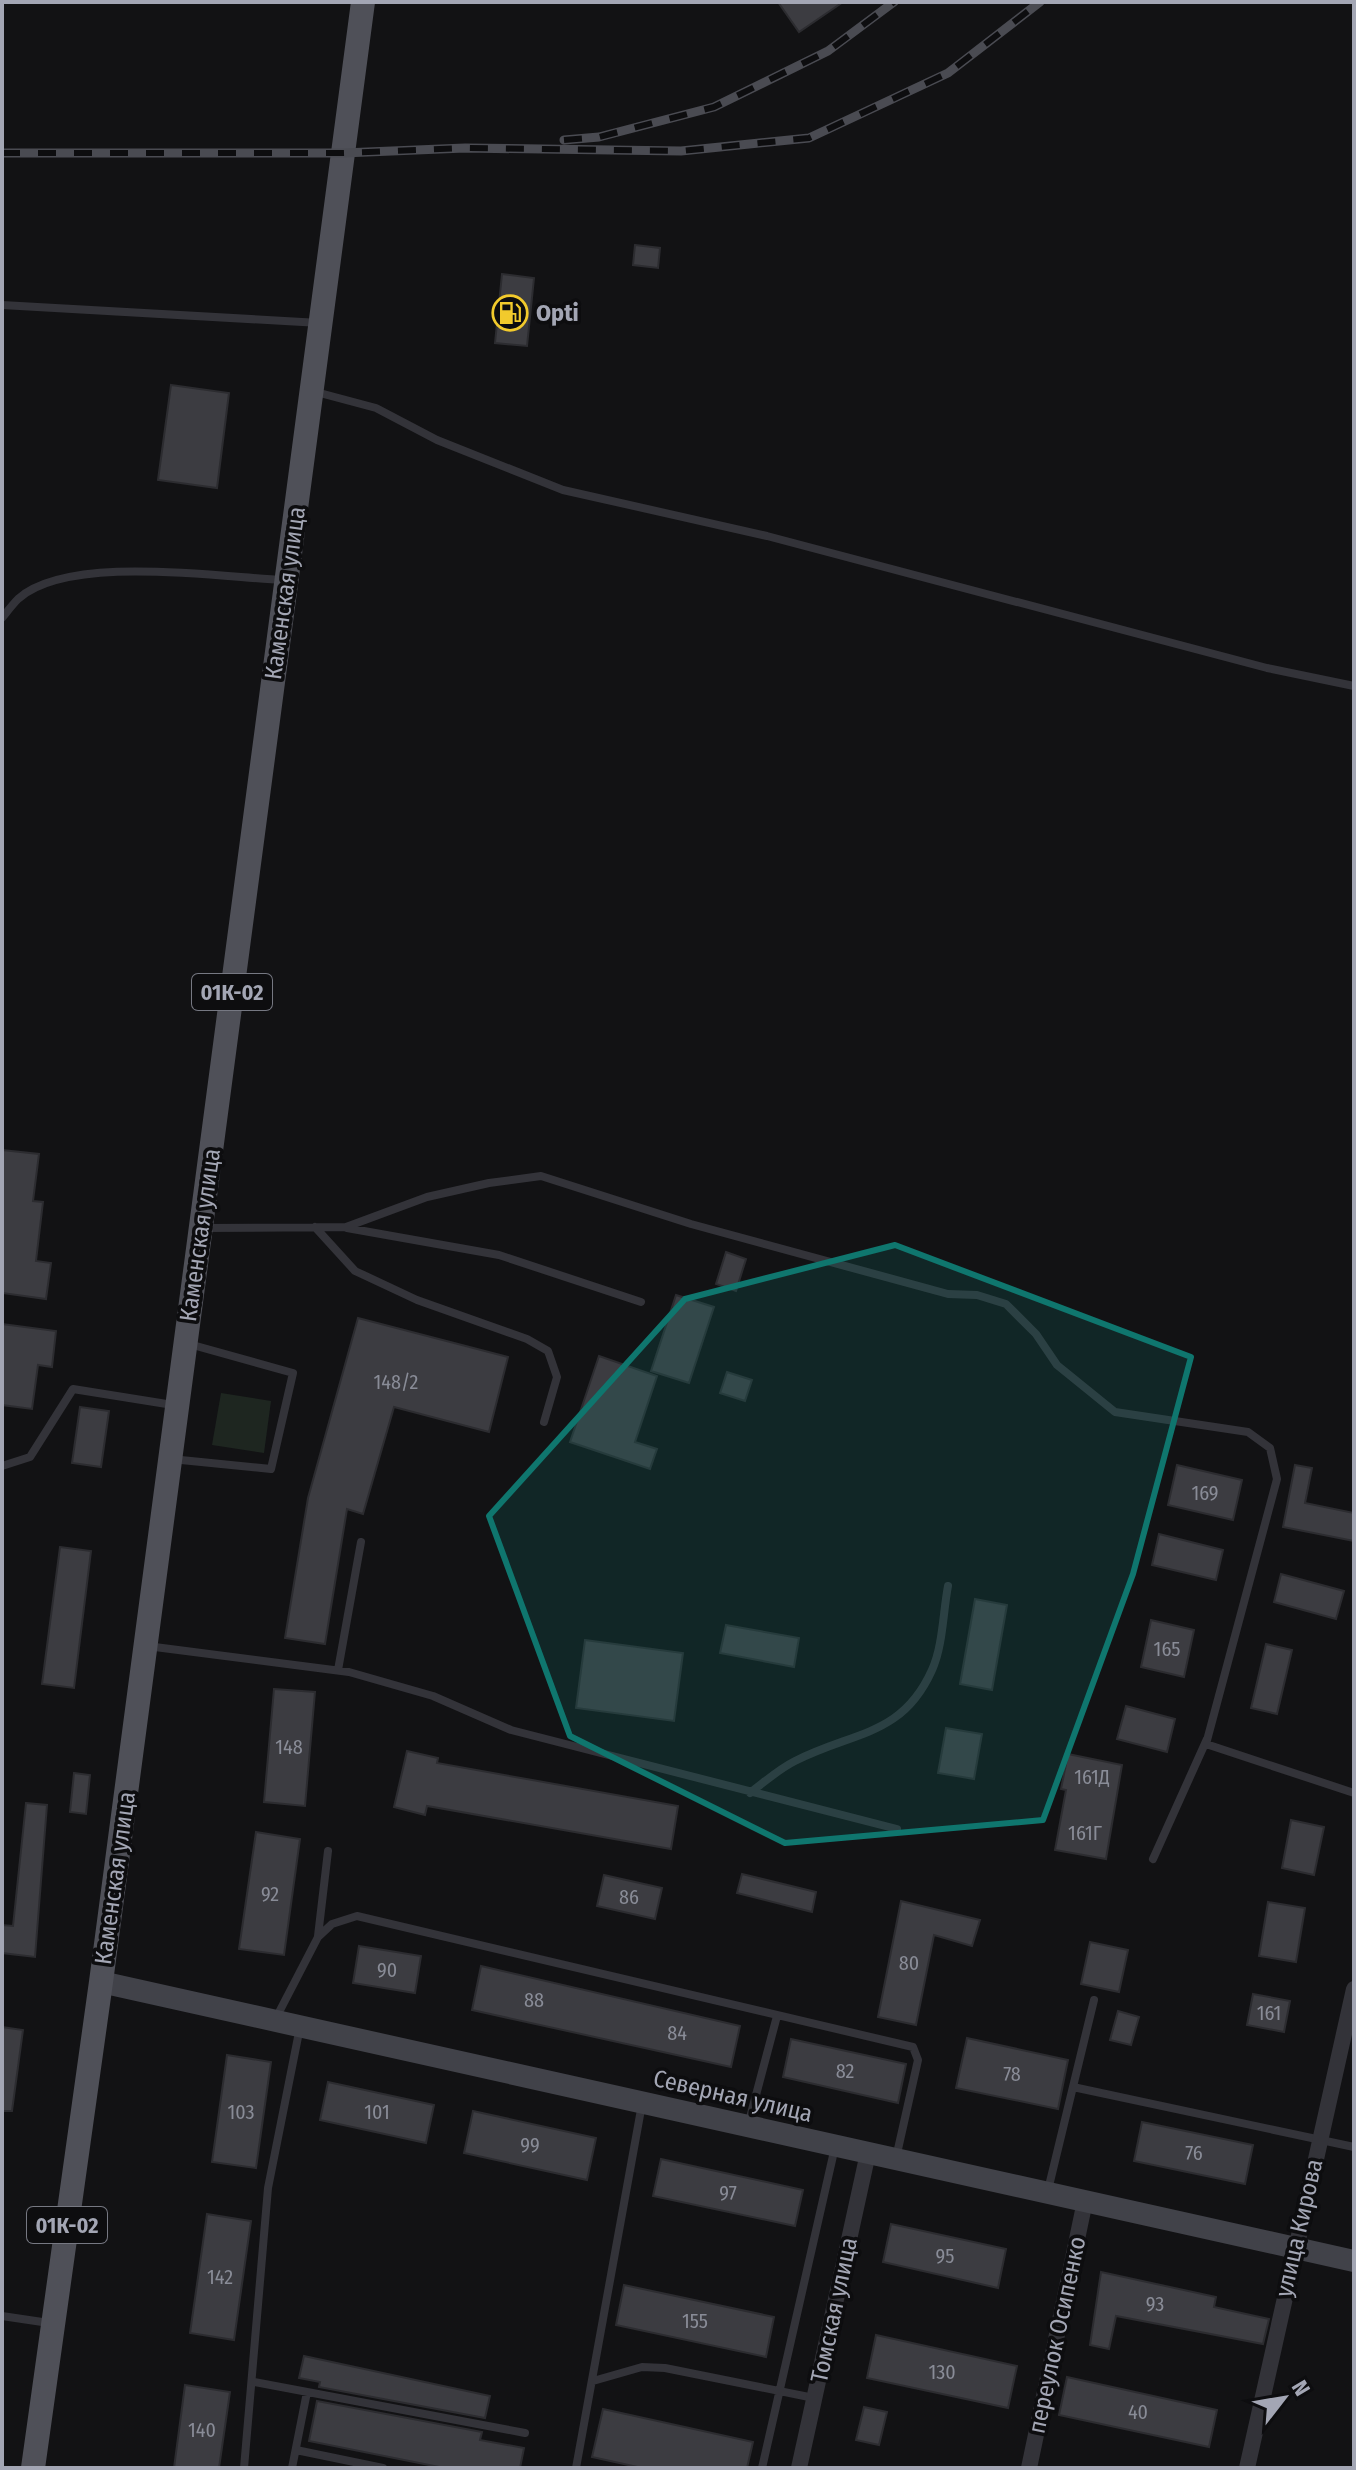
<svg xmlns="http://www.w3.org/2000/svg" width="1356" height="2470" font-family="'Fira Sans Condensed',sans-serif">
	<style>
		.green { fill: #1e2620 }
		.building { fill: #3c3c41; stroke: #2c2c30; stroke-width: 2 }
		.lines { fill: none; stroke-linecap: round; stroke-linejoin: round }
		.lane { stroke: #333339; stroke-width: 8 }
		.street { stroke: #333339; stroke-width: 16 }
		.secondary { stroke: #414249; stroke-width: 22 }
		.primary { stroke: #4f5058; stroke-width: 24 }
		.rail-casing { stroke: #4a4b52; stroke-width: 9 }
		.rail { stroke: #0d0d0f; stroke-width: 6; stroke-dasharray: 18; stroke-linecap: butt }
		.marked { fill: #0f766e; fill-opacity: 0.2; stroke: #0f766e; stroke-width: 6; stroke-linejoin: round }
		.labels { text-anchor: middle; dominant-baseline: central; stroke-width: 7; stroke-linejoin: round; paint-order: stroke }
		.number-label { font-size: 20px; fill: #898c97 }
		.shield { fill: #0d0d0f; stroke: #767882; stroke-width: 2 }
		.shield-label { font-size: 22px; font-weight: bold; fill: #a3a6b4 }
		.poi-label { font-size: 24px; font-weight: bold; fill: #a3a6b4; stroke: #0d0d0f; text-anchor: start }
		.street-label { font-size: 24px; fill: #a3a6b4; stroke: #0d0d0f }
	</style>
	<rect width="100%" height="100%" fill="#121214"/>
	<path class="green" d="M221,1393L271,1401L264,1453L212,1445Z"/>
	<path class="building" d="M778,2H843L799,32Z
		M635,245L660,248L658,268L633,265Z
		M502,274L534,278L527,346L495,343Z
		M171,385L229,393L217,488L158,480Z
		M2,1150L39,1154L33,1201L43,1202L36,1261L51,1263L46,1299L2,1293Z
		M726,1252L746,1259L736,1291L716,1284Z
		M676,1295L714,1307L689,1383L651,1371Z
		M358,1318L508,1357L489,1432L394,1407L363,1514L347,1509L325,1644L285,1638L308,1498Z
		M2,1324L56,1331L52,1367L38,1365L32,1409L2,1405Z
		M599,1356L657,1376L635,1442L657,1449L650,1469L570,1442Z
		M727,1372L752,1380L745,1401L720,1393Z
		M80,1407L109,1411L101,1467L72,1463Z
		M1177,1465L1242,1480L1233,1520L1168,1505Z
		M1295,1465L1312,1468L1305,1503L1354,1513V1541L1283,1527Z
		M1159,1534L1223,1550L1216,1580L1152,1565Z
		M60,1547L91,1551L74,1688L42,1684Z
		M1281,1574L1344,1591L1336,1619L1274,1602Z
		M975,1599L1007,1605L992,1690L960,1684Z
		M1151,1620L1194,1630L1184,1677L1141,1667Z
		M726,1625L799,1638L794,1667L720,1653Z
		M585,1640L683,1653L674,1721L576,1708Z
		M1266,1644L1292,1650L1277,1714L1251,1708Z
		M274,1689L315,1692L305,1806L264,1802Z
		M1126,1706L1175,1719L1167,1752L1117,1739Z
		M946,1728L982,1734L974,1779L938,1773Z
		M407,1751L438,1758L437,1763L678,1806L671,1849L427,1806L425,1815L394,1807Z
		M1068,1754L1122,1765L1106,1859L1055,1850L1066,1790L1061,1789Z
		M74,1773L90,1775L86,1814L70,1812Z
		M26,1803L47,1805L35,1957L2,1953V1925L13,1926Z
		M1291,1820L1324,1827L1314,1875L1282,1868Z
		M256,1832L300,1839L284,1955L239,1949Z
		M742,1874L816,1892L812,1912L737,1893Z
		M604,1875L662,1888L655,1919L597,1906Z
		M901,1901L980,1920L972,1946L934,1935L916,2025L878,2017Z
		M1268,1902L1305,1908L1296,1962L1259,1956Z
		M1090,1942L1128,1950L1119,1992L1081,1984Z
		M359,1946L421,1956L415,1993L353,1983Z
		M481,1966L740,2026L731,2067L472,2010Z
		M1253,1994L1290,2001L1284,2032L1247,2025Z
		M1118,2011L1139,2017L1131,2045L1110,2040Z
		M2,2027L23,2030L12,2111H2Z
		M967,2038L1068,2060L1058,2109L956,2088Z
		M791,2039L906,2064L898,2103L783,2077Z
		M227,2055L271,2062L256,2168L212,2162Z
		M328,2082L434,2105L426,2143L320,2120Z
		M473,2111L596,2138L587,2180L464,2153Z
		M1142,2122L1253,2145L1245,2184L1134,2161Z
		M661,2159L803,2190L795,2226L653,2196Z
		M207,2214L251,2221L234,2340L190,2333Z
		M891,2224L1006,2249L998,2288L883,2262Z
		M1101,2272L1216,2297L1214,2307L1269,2319L1263,2344L1116,2316L1109,2349L1090,2345Z
		M624,2285L774,2317L766,2357L616,2325Z
		M876,2335L1017,2366L1008,2408L867,2378Z
		M304,2356L490,2396L485,2418L319,2387L320,2382L299,2378Z
		M1067,2377L1217,2410L1209,2447L1059,2415Z
		M185,2385L230,2392L219,2468H174Z
		M317,2401L482,2432L480,2440L524,2448L520,2468H444L309,2441Z
		M864,2407L887,2412L879,2445L856,2440Z
		M603,2409L753,2442L747,2468H642L592,2457Z"/>
	<g class="lines">
		<path class="lane" d="M2,305L320,323
			M316,392L376,408L437,440L563,490L767,536L1267,668L1354,686
			M2,618C7,612 12,605 18,599C68,554 218,577 283,580
			M315,1227L355,1271L417,1300L527,1339L548,1351L557,1377L544,1422
			M203,1228L346,1227L427,1197L489,1183L541,1176L691,1224L948,1294L977,1295L1006,1304L1036,1334L1057,1365L1115,1412L1248,1432L1270,1448L1277,1479L1206,1744L1354,1793
			M347,1228L499,1255L641,1302
			M171,1459L271,1469L293,1373L189,1344
			M2,1466L30,1457L73,1389L173,1405
			M147,1646L349,1672L433,1696L511,1730L897,1829
			M338,1670L361,1542
			M750,1793C764,1782 779,1769 795,1761C853,1731 902,1737 932,1670C943,1646 943,1612 948,1586
			M1153,1859L1207,1739
			M318,1936L328,1851
			M276,2018L318,1937L332,1924L357,1916L913,2047L918,2060L896,2158
			M1073,2087L1354,2147
			M748,2125L777,2016
			M1048,2190L1094,2000
			M2,2316L49,2323
			M593,2381L642,2367L665,2368L814,2398
			M254,2382L525,2433
			M296,2450L383,2468
			M244,2468L268,2188L300,2027
			M292,2468L307,2392
			M576,2468L642,2104
			M762,2468L835,2147"/>
		<path class="street" d="M799,2468L868,2153
			M1029,2468L1085,2201
			M1247,2468L1354,1989"/>
		<path class="secondary" d="M101,1982L1354,2261"/>
		<path class="primary" d="M33,2468L101,1982L363,2"/>
		<defs>
			<path id="rail" d="M564,140L599,137L714,107L828,51L894,2
				M2,153H343L465,148L681,151L809,138L948,73L1040,2"/>
		</defs>
		<use href="#rail" class="rail-casing"/>
		<use href="#rail" class="rail"/>
	</g>
	<path class="marked" d="M895,1245L1191,1357L1133,1574L1043,1820L785,1843L570,1736L489,1516L685,1299Z"/>
	<defs>
		<symbol id="fuel-ring" viewBox="-11 -11 22 22"><circle r="9.5" fill="#0d0d0f" stroke="#f2ca2c" stroke-width="1.5"/><path d="M-5.5-6h7V0h2V4h1.3V-2.5L3-4.5l.8-.8L6-3V5H2.5V1h-1V6h-7ZM-4.2-4.7v3.2H.2V-4.7Z" fill="#f2ca2c"/></symbol>
	</defs>
	<g fill-rule="evenodd">
		<use href="#fuel-ring" x="490" y="293" width="40" height="40"/>
	</g>
	<g class="labels">
		<g class="number-label">
			<text x="396" y="1382">148/2</text>
			<text x="1205" y="1493">169</text>
			<text x="1167" y="1649">165</text>
			<text x="289" y="1747">148</text>
			<text x="1092" y="1777">161Д</text>
			<text x="1085" y="1833">161Г</text>
			<text x="270" y="1894">92</text>
			<text x="629" y="1897">86</text>
			<text x="909" y="1963">80</text>
			<text x="387" y="1970">90</text>
			<text x="534" y="2000">88</text>
			<text x="1269" y="2013">161</text>
			<text x="677" y="2033">84</text>
			<text x="845" y="2071">82</text>
			<text x="1012" y="2074">78</text>
			<text x="241" y="2112">103</text>
			<text x="377" y="2112">101</text>
			<text x="530" y="2145">99</text>
			<text x="1194" y="2153">76</text>
			<text x="728" y="2193">97</text>
			<text x="945" y="2256">95</text>
			<text x="220" y="2277">142</text>
			<text x="1155" y="2304">93</text>
			<text x="695" y="2321">155</text>
			<text x="942" y="2372">130</text>
			<text x="1138" y="2412">40</text>
			<text x="202" y="2430">140</text>
		</g>
		<g class="shield">
			<rect x="192" y="974" width="80" height="36" rx="6"/>
			<rect x="27" y="2207" width="80" height="36" rx="6"/>
		</g>
		<g class="shield-label">
			<text x="232" y="992">01К-02</text>
			<text x="67" y="2225">01К-02</text>
		</g>
		<g class="poi-label">
			<text x="536" y="313">Opti</text>
		</g>
		<g class="street-label">
			<text transform="translate(285 593) rotate(-82)">Каменская улица</text>
			<text transform="translate(200 1235) rotate(-82)">Каменская улица</text>
			<text transform="translate(115 1878) rotate(-82)">Каменская улица</text>
			<text transform="translate(733 2096) rotate(13)">Северная улица</text>
			<text transform="translate(1299 2228) rotate(-77)">улица Кирова</text>
			<text transform="translate(834 2310) rotate(-78)">Томская улица</text>
			<text transform="translate(1057 2335) rotate(-78)">переулок Осипенко</text>
		</g>
	</g>
	<rect width="1356" height="2470" fill="none" stroke="#a3a6b4" stroke-width="8"/>
	<g transform="translate(1284 2398) rotate(59)" stroke="#0d0d0f" stroke-width="6" paint-order="stroke">
	<path d="M0-6L14 30L0 20L-14 30Z" fill="#a3a6b4"/>
	<text y="-12" font-size="22" font-weight="bold" text-anchor="middle" fill="#a3a6b4">N</text>
	</g>
</svg>
